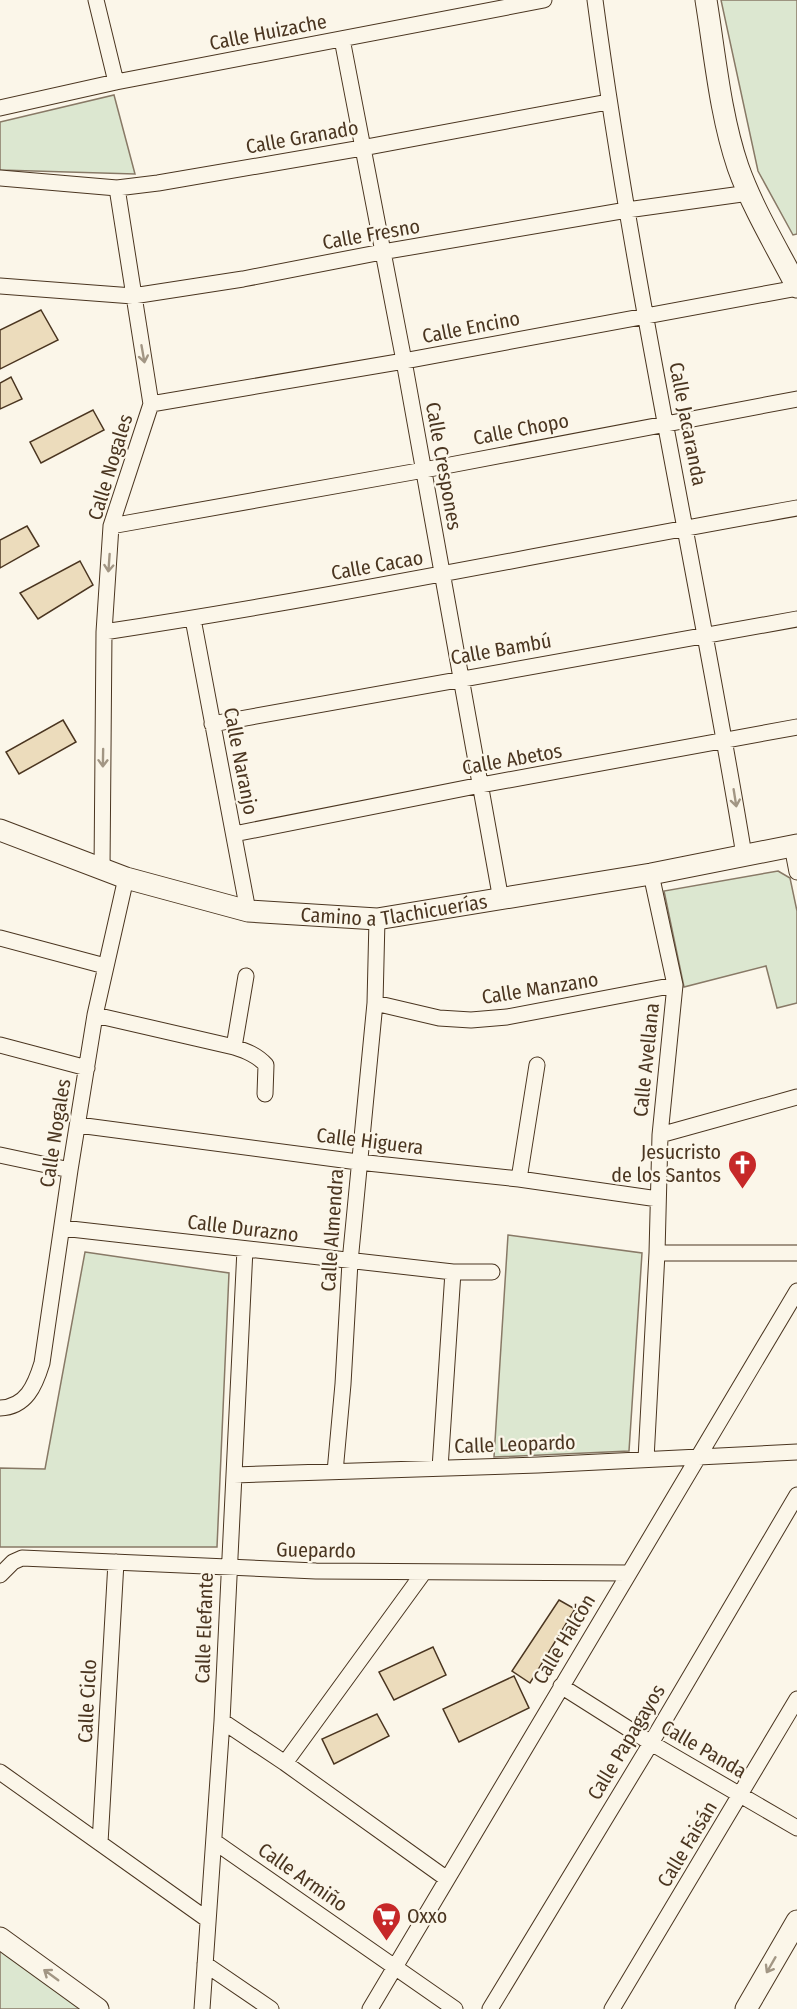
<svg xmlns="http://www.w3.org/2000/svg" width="797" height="2009" font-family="'Fira Sans Condensed',sans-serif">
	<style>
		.green { fill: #dce7d0; stroke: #887966; stroke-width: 1.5 }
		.building { fill: #ecdcbc; stroke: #4a3520; stroke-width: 1.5 }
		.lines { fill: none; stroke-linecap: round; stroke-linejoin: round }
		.street-casing { stroke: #4a3520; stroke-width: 17 }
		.secondary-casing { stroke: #4a3520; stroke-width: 23 }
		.street { stroke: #fbf6e9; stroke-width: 15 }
		.secondary { stroke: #fbf6e9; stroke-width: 21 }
		.oneway { stroke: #a29684 }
		.labels { text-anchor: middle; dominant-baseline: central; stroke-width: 4.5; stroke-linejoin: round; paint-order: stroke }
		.street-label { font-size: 20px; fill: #4a3520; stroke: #fbf6e9 }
		.poi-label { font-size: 20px; fill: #4a3520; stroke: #fbf6e9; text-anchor: end }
	</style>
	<rect width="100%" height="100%" fill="#fbf6e9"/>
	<path class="green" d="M721,0H797V234L793,235L758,171Z
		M114,95L135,174L0,170V122Z
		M778,871L790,878L797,911V1003L777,1008L766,966L684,987L664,891Z
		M508,1235L642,1253L629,1451L494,1457Z
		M85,1252L229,1273L217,1547H0V1468L45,1469Z
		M0,1950L83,2009H0Z"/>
	<path class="building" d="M41,310L58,340L0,369V330Z
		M11,377L22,399L0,409V383Z
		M93,410L104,430L41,463L30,442Z
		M27,526L39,546L0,568V540Z
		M80,561L93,585L38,619L20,593Z
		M63,720L76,742L19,774L6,752Z
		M559,1600L575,1609L530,1683L512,1671Z
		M433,1647L446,1675L394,1700L379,1672Z
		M514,1676L529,1708L459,1742L443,1709Z
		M377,1714L389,1736L334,1764L322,1739Z"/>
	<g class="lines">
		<defs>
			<path id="street" d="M96,0L116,82
				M595,0C633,287 697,570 744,855
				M342,39L404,361L501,900
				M0,108L116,82L544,0
				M0,178L117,188L158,183L362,148L608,102
				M0,286L133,296L243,279L382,252L627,210L749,193
				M151,404L404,361L797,288
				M111,526L424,470L797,399
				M193,619L248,911
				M104,632C336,597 566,549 797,508
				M212,724L797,619
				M234,834L481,785L797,727
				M792,846L797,872
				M102,870L104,632L111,526L151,404L117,188
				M0,938L105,966
				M375,1003L439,1018L471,1020L507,1017L675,985
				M95,1015L234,1047C246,1051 257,1055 266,1065L265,1094
				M0,1045L87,1068
				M234,1047L246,976
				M78,1125L358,1162L519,1179L658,1199
				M660,1135L797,1097
				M0,1155L70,1170
				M519,1179L537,1065
				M62,1228L453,1272H492
				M657,1253H797
				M0,1408C26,1407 35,1386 42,1363L70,1170L95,1015L126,878
				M646,1459L657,1253L660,1135L675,985L651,874
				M440,1468L453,1272
				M335,1472L343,1384L350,1262L375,1003L377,919
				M234,1475L538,1465L797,1452
				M0,1575L13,1562L22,1558L316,1571L628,1573
				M561,1686L651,1743L797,1828
				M222,1721L285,1763L447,1879
				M285,1763L424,1572
				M0,1772L208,1920
				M215,1842L455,2009
				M100,1843L116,1562
				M205,1964L271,2009
				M202,2009L222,1721L245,1249
				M370,2009L797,1291
				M490,2009L651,1743L797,1495
				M612,2009L797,1699"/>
			<g id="secondary">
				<path d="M706,0C715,55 720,114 738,167C753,209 777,248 797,287"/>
				<path id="s1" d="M0,830L126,878L248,911L377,919L651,874L797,845"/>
				<path d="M0,1938L98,2009"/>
				<path d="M746,2009L797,1921"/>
			</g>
		</defs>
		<use href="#street" class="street-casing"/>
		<use href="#secondary" class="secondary-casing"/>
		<use href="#street" class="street"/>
		<use href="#secondary" class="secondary"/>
	</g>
	<defs><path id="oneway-shaft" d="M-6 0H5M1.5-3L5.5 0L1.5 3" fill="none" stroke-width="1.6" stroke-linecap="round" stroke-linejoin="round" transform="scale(1.5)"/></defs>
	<g class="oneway">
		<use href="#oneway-shaft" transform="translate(143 354) rotate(80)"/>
		<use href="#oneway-shaft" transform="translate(109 563) rotate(94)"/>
		<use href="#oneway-shaft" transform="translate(103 758) rotate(91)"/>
		<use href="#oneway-shaft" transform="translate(735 798) rotate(81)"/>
		<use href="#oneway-shaft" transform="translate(771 1965) rotate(120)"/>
		<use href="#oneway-shaft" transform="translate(51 1975) rotate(-144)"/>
	</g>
	<defs>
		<symbol id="church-pin" viewBox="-11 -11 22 30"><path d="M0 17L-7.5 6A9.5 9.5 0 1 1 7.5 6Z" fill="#c62828" stroke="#fbf6e9"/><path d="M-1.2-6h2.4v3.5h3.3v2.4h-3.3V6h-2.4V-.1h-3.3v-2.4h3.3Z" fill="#fff"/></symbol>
		<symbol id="supermarket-pin" viewBox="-11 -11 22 30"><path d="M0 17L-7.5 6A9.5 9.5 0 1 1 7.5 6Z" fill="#c62828" stroke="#fbf6e9"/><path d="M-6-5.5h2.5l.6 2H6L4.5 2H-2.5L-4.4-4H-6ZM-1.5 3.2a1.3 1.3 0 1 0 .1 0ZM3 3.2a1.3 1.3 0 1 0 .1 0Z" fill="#fff"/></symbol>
	</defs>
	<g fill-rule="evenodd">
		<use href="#church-pin" x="726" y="1148" width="33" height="45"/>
		<use href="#supermarket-pin" x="370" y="1900" width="33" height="45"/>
	</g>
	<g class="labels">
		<g class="street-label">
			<text transform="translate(268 32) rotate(-11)">Calle Huizache</text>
			<text transform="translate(302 137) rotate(-10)">Calle Granado</text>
			<text transform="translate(371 234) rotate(-10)">Calle Fresno</text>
			<text transform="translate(471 327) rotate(-11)">Calle Encino</text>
			<text transform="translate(688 424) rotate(79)">Calle Jacaranda</text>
			<text transform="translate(521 429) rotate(-11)">Calle Chopo</text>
			<text transform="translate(444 466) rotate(80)">Calle Crespones</text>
			<text transform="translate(110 467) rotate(-73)">Calle Nogales</text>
			<text transform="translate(377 565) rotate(-10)">Calle Cacao</text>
			<text transform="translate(501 649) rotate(-10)">Calle Bambú</text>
			<text transform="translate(512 759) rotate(-10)">Calle Abetos</text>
			<text transform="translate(241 761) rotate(79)">Calle Naranjo</text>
			<text stroke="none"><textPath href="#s1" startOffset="408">Camino a Tlachicuerías</textPath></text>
			<text transform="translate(540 988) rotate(-9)">Calle Manzano</text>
			<text transform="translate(646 1060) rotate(-84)">Calle Avellana</text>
			<text transform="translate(55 1133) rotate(-81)">Calle Nogales</text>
			<text transform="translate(370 1141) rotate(7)">Calle Higuera</text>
			<text transform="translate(243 1228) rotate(7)">Calle Durazno</text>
			<text transform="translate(332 1230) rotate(-86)">Calle Almendra</text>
			<text transform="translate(515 1444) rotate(-2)">Calle Leopardo</text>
			<text transform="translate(316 1550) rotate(1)">Guepardo</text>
			<text transform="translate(204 1628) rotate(-88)">Calle Elefante</text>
			<text transform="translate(564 1639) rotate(-59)">Calle Halcón</text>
			<text transform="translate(87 1701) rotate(-87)">Calle Ciclo</text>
			<text transform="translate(626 1742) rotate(-59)">Calle Papagayos</text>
			<text transform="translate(704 1749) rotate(30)">Calle Panda</text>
			<text transform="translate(687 1844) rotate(-59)">Calle Faisán</text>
			<text transform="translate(303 1877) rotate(35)">Calle Armiño</text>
		</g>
		<g class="poi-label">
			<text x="721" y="1152">Jesucristo<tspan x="721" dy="23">de los Santos</tspan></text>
			<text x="407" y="1916" text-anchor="start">Oxxo</text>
		</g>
	</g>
</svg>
